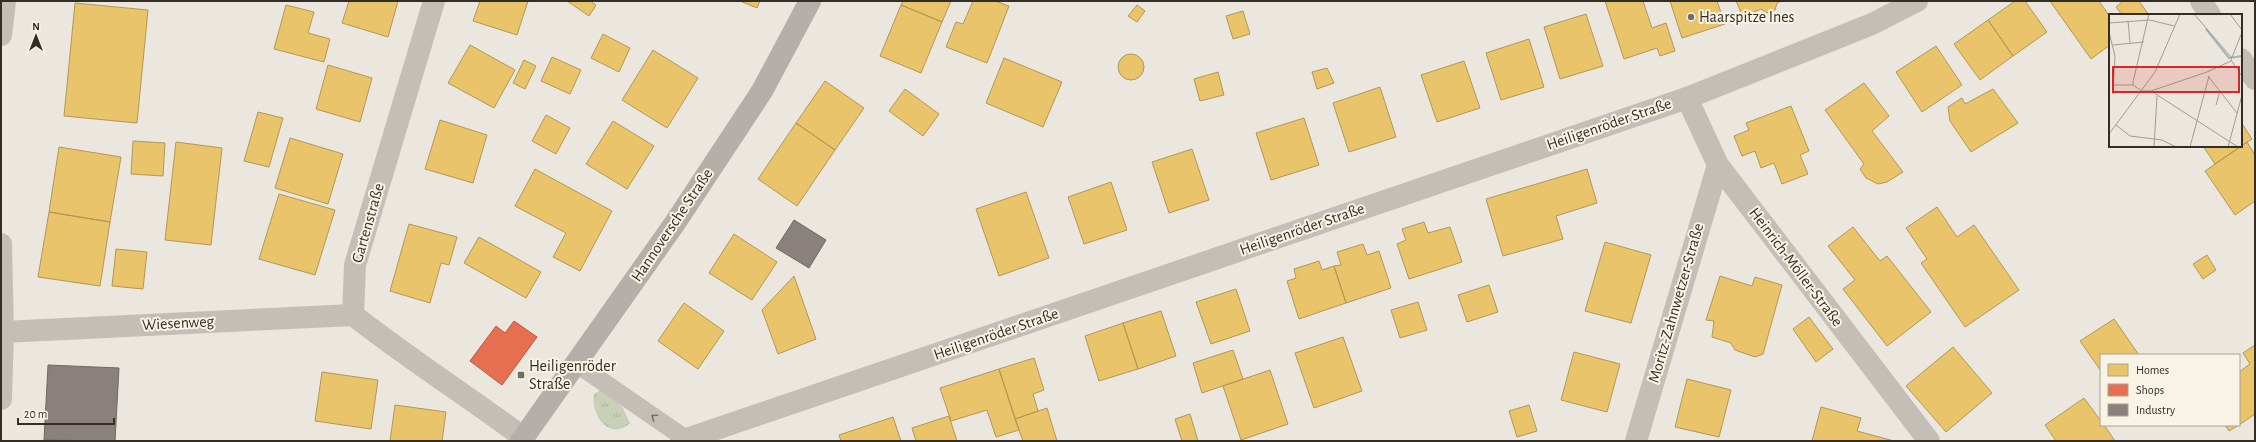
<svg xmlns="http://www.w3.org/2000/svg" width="2256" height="442" font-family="'Alegreya Sans',sans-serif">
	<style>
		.grass { fill: url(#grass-tufts) }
		.homes { fill: #e9c46a; stroke: #b29756 }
		.shops { fill: #e76f51; stroke: #b15b44 }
		.industry { fill: #8a817c; stroke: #706862 }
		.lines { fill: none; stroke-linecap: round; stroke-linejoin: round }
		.service { stroke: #c3bfb7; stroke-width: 18 }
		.minor { stroke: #c3bfb7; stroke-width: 22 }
		.tertiary { stroke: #c3bfb7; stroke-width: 22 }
		.secondary { stroke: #b4afa8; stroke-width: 22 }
		.oneway { stroke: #746f67 }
		.poi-dot { fill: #736e66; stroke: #f8f3e4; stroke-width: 1.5 }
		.labels { text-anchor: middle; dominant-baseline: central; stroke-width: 4; stroke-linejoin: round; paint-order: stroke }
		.poi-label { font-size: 16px; fill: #332d26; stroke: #f8f3e4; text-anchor: start }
		.street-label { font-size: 16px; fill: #332d26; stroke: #f8f3e4 }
		.inset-river { fill: none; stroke: #9bb5bb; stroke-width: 2 }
		.inset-road { fill: none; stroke: #a19d94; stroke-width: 1 }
		.view { fill: #d62828; fill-opacity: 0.15; stroke: #d62828; stroke-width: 2 }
		.inset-edge { fill: none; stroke: #332d26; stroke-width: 2 }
	</style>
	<defs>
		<pattern id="grass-tufts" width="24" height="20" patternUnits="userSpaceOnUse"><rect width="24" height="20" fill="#c8d0b8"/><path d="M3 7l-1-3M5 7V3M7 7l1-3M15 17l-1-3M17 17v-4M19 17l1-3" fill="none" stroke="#acb39e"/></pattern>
	</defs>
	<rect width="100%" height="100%" fill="#ebe7de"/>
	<path class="grass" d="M599,391L608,392L623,408L630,423C610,442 590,415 594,394Z"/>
	<path class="homes" d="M349,1H398L388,37L342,23Z
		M480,1H528L517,35L473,21Z
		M567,1H590L596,5L589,16Z
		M740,1H760L757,8Z
		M903,1H951L942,22L901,5Z
		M973,1H995L1009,6L987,63L946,47L956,22L963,24Z
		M1605,1H1643L1652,28L1666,23L1675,51L1660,56L1657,48L1624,59Z
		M1670,1H1717L1725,24L1682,38Z
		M1736,1H1781L1777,3L1775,10L1767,13L1761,9L1743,17Z
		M2015,1H2025L2047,32L2013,56L1988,20Z
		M2050,1H2099L2110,17V45L2091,59Z
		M2121,1H2139L2149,15H2122L2116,7L2122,2Z
		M75,3L148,10L137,123L64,116Z
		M286,5L314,12L308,33L330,39L324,62L274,49Z
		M901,5L942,22L921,73L880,56Z
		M1137,5L1145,11L1137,22L1128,16Z
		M1243,11L1250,34L1233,39L1226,16Z
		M1586,14L1603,66L1560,79L1544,27Z
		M1988,20L2013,56L1980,80L1954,44Z
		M603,34L630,48L619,72L591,58Z
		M1529,39L1544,87L1501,100L1486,53Z
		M470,45L515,70L494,108L448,83Z
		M1936,46L1962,85L1922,112L1896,72Z
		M653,50L698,78L667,128L622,100Z
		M1118 67a13 13 0 1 1 26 0a13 13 0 1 1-26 0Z
		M552,57L581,70L570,94L541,81Z
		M1004,58L1062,82L1043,127L986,103Z
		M524,60L536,66L525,89L513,83Z
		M1464,61L1480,108L1437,122L1421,75Z
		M328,65L372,78L360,122L316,109Z
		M1327,68L1334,83L1317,89L1312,72Z
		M1218,72L1224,95L1200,101L1194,79Z
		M825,81L864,108L835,150L796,123Z
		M1864,83L1889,116L1872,131L1903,172L1887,182L1878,184L1866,178L1860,169L1864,164L1825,110Z
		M1380,87L1396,137L1349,152L1333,103Z
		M905,89L939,114L923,136L889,111Z
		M1993,89L2018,123L1971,152L1950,121L1948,107L1962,98L1965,104Z
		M1791,106L1809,151L1800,155L1808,174L1782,184L1774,163L1761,168L1755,151L1742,156L1734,136L1749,130L1746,123Z
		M258,112L283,118L269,167L244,161Z
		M546,115L570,128L556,154L532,141Z
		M1304,118L1319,165L1271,180L1256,133Z
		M440,120L487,135L473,183L425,169Z
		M613,121L654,146L627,189L586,164Z
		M2241,122L2252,139L2215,164L2203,146H2241Z
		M796,123L835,150L797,206L758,179Z
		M290,138L343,154L328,204L275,188Z
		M133,141L165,143L163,176L131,174Z
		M176,142L222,148L211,245L165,240Z
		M2247,142L2255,155V201L2235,215L2205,171Z
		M59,147L121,157L110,222L49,212Z
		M1192,149L1209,200L1169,213L1152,162Z
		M535,169L612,211L580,271L553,257L566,233L515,206Z
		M1587,169L1597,203L1556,216L1563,239L1503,256L1486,199Z
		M1111,182L1127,230L1084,244L1068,197Z
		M1026,192L1049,258L999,276L976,209Z
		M279,194L335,210L315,275L259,259Z
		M1937,207L1957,237L1974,225L2019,290L1965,327L1921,263L1927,259L1906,228Z
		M49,212L110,222L100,286L38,277Z
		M1424,222L1428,233L1450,227L1462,262L1409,279L1397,244L1406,240L1402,229Z
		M409,224L457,237L449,265L441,263L430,303L390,291Z
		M1853,227L1880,261L1887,256L1931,312L1887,346L1843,289L1855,280L1828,246Z
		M734,234L777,262L752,300L709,273Z
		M479,237L541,272L526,298L464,263Z
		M1605,242L1651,255L1631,323L1585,311Z
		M1363,244L1367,255L1379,251L1391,288L1346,303L1334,266L1341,265L1337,252Z
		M116,249L147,252L143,289L112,286Z
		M2207,255L2216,270L2203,279L2193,264Z
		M1319,261L1322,270L1334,266L1346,303L1299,319L1287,281L1296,278L1294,269Z
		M794,276L816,339L778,354L762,310Z
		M1720,276L1752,286L1755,277L1782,285L1763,354L1755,357L1735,350L1731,343L1712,337L1714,321L1706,320Z
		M1489,285L1498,312L1467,322L1458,295Z
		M1236,289L1250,331L1211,344L1196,302Z
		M1418,302L1427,330L1400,338L1391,310Z
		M684,303L724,331L698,369L658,341Z
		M1161,311L1176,356L1138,369L1123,323Z
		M1809,317L1833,349L1816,362L1793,329Z
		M2114,319L2139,355H2101V371L2080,341Z
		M1123,323L1138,369L1099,381L1085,336Z
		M1343,337L1362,391L1314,408L1295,353Z
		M2255,345V414L2239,425V372L2250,364L2243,353Z
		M1953,347L1992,393L1946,432L1906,386Z
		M1233,350L1243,379L1202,393L1193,363Z
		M1574,352L1620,364L1607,412L1561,400Z
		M1034,358L1044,390L1033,394L1038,411L1015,419L999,369Z
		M999,369L1019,430L996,437L987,410L951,421L940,388Z
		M1270,370L1288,424L1241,440L1223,386Z
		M322,372L378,380L371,429L315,421Z
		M1687,379L1731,390L1719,437L1675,427Z
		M2084,398L2101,421V425H2104L2115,441H2056L2045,425Z
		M395,405L446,412L442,441H390Z
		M1529,405L1537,431L1517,437L1509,411Z
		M1821,407L1861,418L1857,431L1894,441H1812Z
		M1047,408L1057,441H1023L1015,419Z
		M1190,414L1198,441H1182L1175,419Z
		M949,416L957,441H916L912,428Z
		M893,417L901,441H841L839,435Z
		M2225,425H2239L2229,431Z"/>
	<path class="shops" d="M514,321L537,337L502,385L470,361L496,326L505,333Z"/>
	<path class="industry" d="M794,220L826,240L809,268L776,248Z
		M48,365L119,368L115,441L44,440Z"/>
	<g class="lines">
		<path class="service" d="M577,364L686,439"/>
		<path class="minor" d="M434,1L355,265L353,315C408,358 467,396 524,438
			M1,35L5,1
			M1687,98L1718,165L1929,441
			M1,244L3,332L1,399
			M3,332L353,315
			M1636,441L1718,165"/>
		<path class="tertiary" d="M2201,1L2210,15
			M2241,59L2255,79
			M681,441L1687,98L1872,24L1917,1"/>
		<path class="secondary" d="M521,441L675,223L762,91L810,1"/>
	</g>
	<defs><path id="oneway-chevron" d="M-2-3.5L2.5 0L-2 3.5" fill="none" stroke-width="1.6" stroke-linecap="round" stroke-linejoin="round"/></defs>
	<use class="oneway" href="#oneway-chevron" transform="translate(654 417) rotate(-145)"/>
	<g class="poi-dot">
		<circle cx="1691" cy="17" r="4"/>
		<rect x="517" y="371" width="8" height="8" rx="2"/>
	</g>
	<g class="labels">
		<g class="poi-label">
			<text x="1699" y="17">Haarspitze Ines</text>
			<text x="529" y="366">Heiligenröder<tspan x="529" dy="18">Straße</tspan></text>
		</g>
		<g class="street-label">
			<text transform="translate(1609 124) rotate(-19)">Heiligenröder Straße</text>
			<text transform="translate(368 223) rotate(-74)">Gartenstraße</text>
			<text transform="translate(672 225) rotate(-56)">Hannoversche Straße</text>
			<text transform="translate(1302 229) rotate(-19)">Heiligenröder Straße</text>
			<text transform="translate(1796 267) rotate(53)">Heinrich-Möller-Straße</text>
			<text transform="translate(1676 303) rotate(-74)">Moritz-Zahnwetzer-Straße</text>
			<text transform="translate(178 323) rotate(-3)">Wiesenweg</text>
			<text transform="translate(996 334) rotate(-19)">Heiligenröder Straße</text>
		</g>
	</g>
	<g transform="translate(2109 14)">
		<rect width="133" height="133" fill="#ebe7de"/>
		<path class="inset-river" d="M97,15L120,44L133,42"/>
		<path class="inset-road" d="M40,0L24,68V71L33,77H42L98,58L122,47M85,0L122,43M121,0L133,16M19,7L21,29M0,9L41,6L65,12M0,18L6,42L4,80M133,18L122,46L133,62M4,31L35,28M99,62L128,99M4,71H24M42,77L129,133M107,91L111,77M7,111L21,122L53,126L67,133M0,120L46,58L71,0M45,133L48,82M81,133L100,62M119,133L133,81"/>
		<path class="view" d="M4,53H130V78H4Z"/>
		<rect width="133" height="133" class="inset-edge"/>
	</g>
	<rect width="2256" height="442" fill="none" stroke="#332d26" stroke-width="4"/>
	<rect x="2100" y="354" width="140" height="72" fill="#f8f3e4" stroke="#a9a498"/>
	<rect x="2108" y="364" width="20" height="12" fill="#e9c46a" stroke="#a9a498"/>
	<text x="2136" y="374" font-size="12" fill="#332d26">Homes</text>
	<rect x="2108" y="384" width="20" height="12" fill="#e76f51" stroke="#a9a498"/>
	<text x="2136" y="394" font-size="12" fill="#332d26">Shops</text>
	<rect x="2108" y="404" width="20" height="12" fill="#8a817c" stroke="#a9a498"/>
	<text x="2136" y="414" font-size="12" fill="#332d26">Industry</text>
	<g transform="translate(36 36)" stroke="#f8f3e4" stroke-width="3" paint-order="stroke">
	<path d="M0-3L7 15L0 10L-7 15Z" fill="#332d26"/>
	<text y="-6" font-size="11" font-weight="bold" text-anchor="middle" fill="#332d26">N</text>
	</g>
	<path d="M18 418v6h96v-6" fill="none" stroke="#332d26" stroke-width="2"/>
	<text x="24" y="418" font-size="12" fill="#332d26" stroke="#f8f3e4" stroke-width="3" paint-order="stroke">20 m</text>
</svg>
